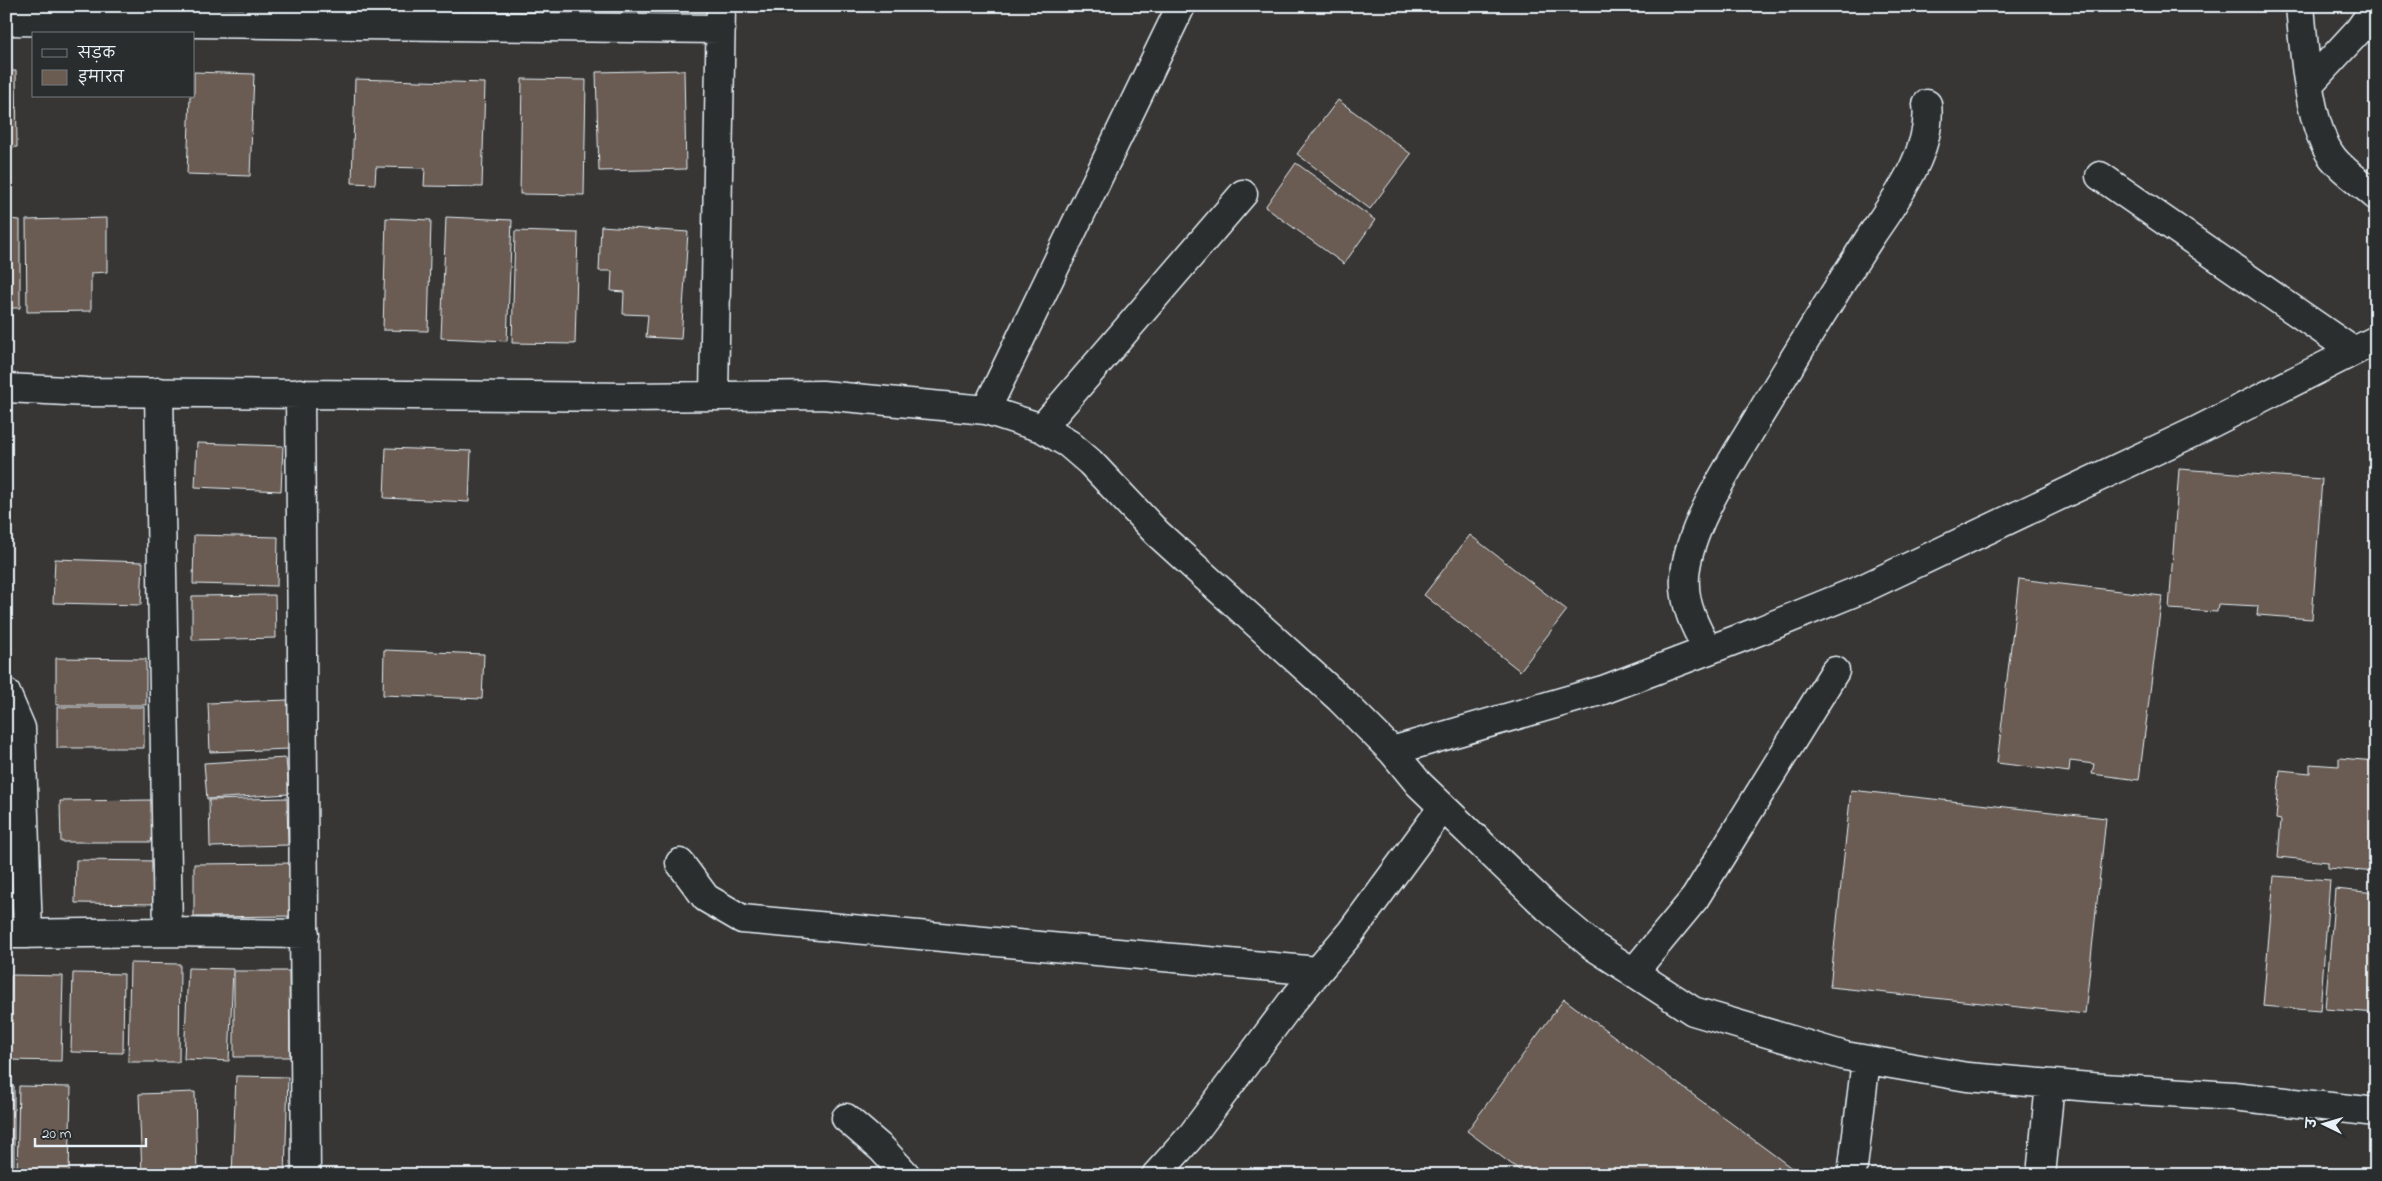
<svg xmlns="http://www.w3.org/2000/svg" width="2382" height="1181" font-family="'Indie Flower','Playpen Sans Deva',sans-serif">
	<style>
		.building { fill: #6b5c52; stroke: #e8f1f8 }
		.lines { fill: none; stroke-linecap: round; stroke-linejoin: round }
		.minor-casing { stroke: #e8f1f8; stroke-width: 31 }
		.minor { stroke: #2a2d2e; stroke-width: 28 }
	</style>
	<rect width="100%" height="100%" fill="#373635"/>
	<filter id="ink" filterUnits="userSpaceOnUse"><feTurbulence type="fractalNoise" baseFrequency=".02" numOctaves="2"/><feDisplacementMap in="SourceGraphic" scale="10" xChannelSelector="R" yChannelSelector="G"/><feConvolveMatrix kernelMatrix="1 2 1 2 8 2 1 2 1" color-interpolation-filters="sRGB"/></filter>
	<g filter="url(#ink)">
		<path class="building" d="M684,70L686,169L599,171L596,72Z
			M6,71H16L17,147L6,148Z
			M194,72L254,74L250,176L187,174L190,96H194Z
			M355,79L485,83L482,187L424,186L425,168L376,167L375,184L352,183Z
			M522,79L586,80L584,195L520,194Z
			M1338,100L1411,154L1370,209L1297,154Z
			M1296,163L1375,220L1344,264L1265,207Z
			M446,217L512,220L507,341L441,338Z
			M107,218V272L91,273V311L27,312L26,220Z
			M386,218L431,220L428,331L383,330Z
			M6,219L20,220V308H6Z
			M601,226L688,232L681,339L646,337L648,315L623,314L624,292L611,291L612,271H599Z
			M515,231L578,233L575,344L512,343Z
			M197,443L283,446L281,491L195,487Z
			M386,448L471,451L469,502L384,498Z
			M2179,469L2322,479L2312,619L2257,615L2258,606L2218,604L2217,612L2169,609Z
			M194,535L278,537L277,586L193,584Z
			M1470,535L1567,610L1520,671L1424,595Z
			M55,559L143,562L141,605L53,603Z
			M2019,579L2162,596L2139,780L2092,774L2094,764L2070,761L2069,772L1997,763Z
			M275,595L276,638L192,640V596Z
			M384,650L484,654L482,699L383,695Z
			M56,658L146,659V705H56Z
			M288,700L289,749L210,752L208,703Z
			M57,707H144V748H57Z
			M286,758L289,794L207,799L204,763Z
			M2339,758L2376,761V872L2328,868V862L2278,857L2281,820L2276,819L2280,770L2310,773V764L2339,766Z
			M1851,790L2106,818L2085,1014L1830,987Z
			M287,798L288,845L210,847L209,800Z
			M154,800V842H61L60,801Z
			M76,860L158,861L157,904L75,903Z
			M297,863V916L194,917V864Z
			M2274,876L2330,880L2320,1011L2263,1006Z
			M2335,889L2376,893V1013L2325,1009Z
			M130,963L180,964L179,1062H128Z
			M188,968L233,969L229,1061L184,1059Z
			M234,971H289L290,1057H234Z
			M73,973L124,974L123,1053L71,1052Z
			M11,975L63,976L61,1061L9,1060Z
			M1564,999L1801,1175H1526L1467,1131Z
			M236,1076L288,1077L285,1175H232Z
			M6,1086H14V1175H6Z
			M19,1086L71,1087L69,1175H17Z
			M195,1092L197,1175H142L139,1094Z"/>
		<g class="lines">
			<defs>
				<path id="minor" d="M2300,6C2304,47 2308,126 2333,158C2345,173 2362,183 2376,196
					M6,21L721,29
					M2310,83L2359,30L2376,6
					M2100,176L2353,351
					M6,388L87,392L628,397L822,395L986,410L1042,428L1069,444L1090,462L1157,533L1340,699L1392,751L1419,784L1548,908L1593,946L1693,1011L1845,1056L1967,1077L2103,1088L2233,1096L2376,1112
					M159,392L168,932
					M300,393L306,1175
					M714,395L721,6
					M986,410L1181,6
					M1042,428L1243,194
					M1708,650C1695,627 1683,604 1685,576C1688,528 1731,464 1755,423C1793,360 1831,298 1871,236C1896,199 1933,150 1927,104
					M6,693L21,728L28,934
					M1392,751L1603,690L1759,631L1862,589L2192,433L2376,340
					M680,863L706,898L742,919L1318,971
					M6,934L168,932L305,934
					M1633,973L1695,898L1835,671
					M846,1118L882,1149L906,1175
					M1156,1175L1192,1135L1291,1003L1351,932L1443,807
					M1852,1175L1866,1060
					M2041,1175L2050,1084"/>
			</defs>
			<use href="#minor" class="minor-casing"/>
			<use href="#minor" class="minor"/>
		</g>
	</g>
	<rect width="2382" height="1181" fill="none" stroke="#2a2d2e" stroke-width="25"/>
	<rect x="12" y="12" width="2357" height="1156" fill="none" stroke="#e8f1f8" stroke-width="2" filter="url(#ink)"/>
	<rect x="32" y="32" width="162" height="65" fill="#2a2d2e" stroke="#767b7f"/>
	<rect x="42" y="49" width="25" height="8" fill="#2a2d2e" stroke="#767b7f"/>
	<text x="78" y="58" font-size="15" fill="#e8f1f8">सड़क</text>
	<rect x="42" y="70" width="25" height="15" fill="#6b5c52" stroke="#767b7f"/>
	<text x="78" y="82" font-size="15" fill="#e8f1f8">इमारत</text>
	<g transform="translate(2324 1124) rotate(275)" stroke="#2a2d2e" stroke-width="4" paint-order="stroke">
	<path d="M0-4L9 19L0 12L-9 19Z" fill="#e8f1f8"/>
	<text y="-8" font-size="14" font-weight="bold" text-anchor="middle" fill="#e8f1f8">उ</text>
	</g>
	<path d="M35 1138v8h111v-8" fill="none" stroke="#e8f1f8" stroke-width="2.5"/>
	<text x="42" y="1138" font-size="15" fill="#e8f1f8" stroke="#2a2d2e" stroke-width="4" paint-order="stroke">20 m</text>
</svg>
